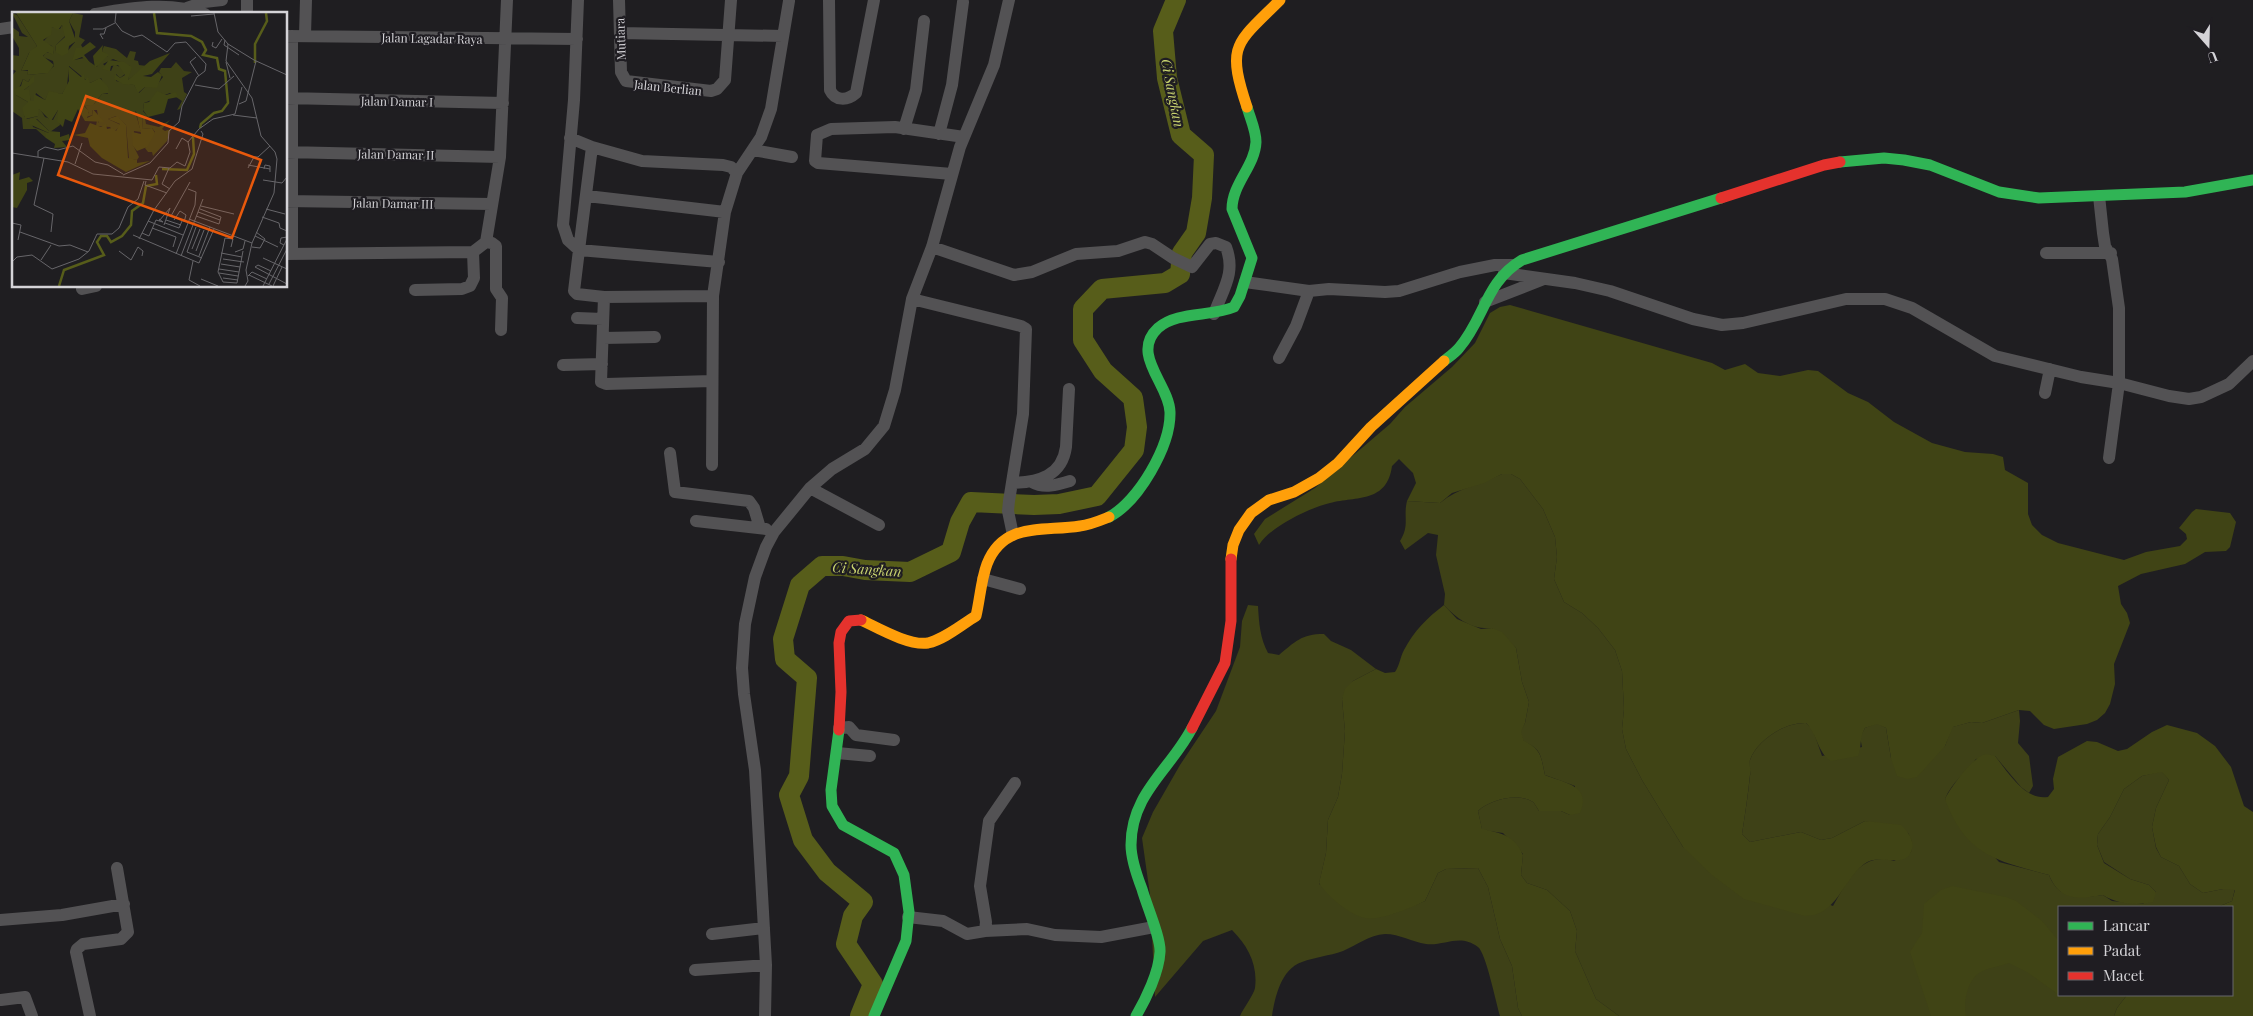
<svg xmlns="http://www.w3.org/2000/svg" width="2253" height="1016" font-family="'Playfair Display',serif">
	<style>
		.green { fill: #3e4117 }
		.forest { fill: #404415 }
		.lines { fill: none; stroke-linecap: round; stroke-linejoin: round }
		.river { stroke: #575d1a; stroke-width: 20 }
		.street { stroke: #535254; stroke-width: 12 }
		.fast { stroke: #30b455; stroke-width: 11 }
		.slow { stroke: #ff9f0a; stroke-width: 11 }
		.jam { stroke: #e5322d; stroke-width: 11 }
		.labels { text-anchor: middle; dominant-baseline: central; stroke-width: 4.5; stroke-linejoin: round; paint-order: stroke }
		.street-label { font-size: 12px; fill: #d4d3d7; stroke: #1f1d22 }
		.water-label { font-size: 14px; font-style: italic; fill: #c8d26f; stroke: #1f1d22 }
		.inset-river { fill: none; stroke: #575d1a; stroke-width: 2.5 }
		.inset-road { fill: none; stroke: #67666a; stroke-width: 1 }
		.view { fill: #e8590c; fill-opacity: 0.15; stroke: #e8590c; stroke-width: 2.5 }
		.inset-edge { fill: none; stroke: #d4d3d7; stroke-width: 2.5 }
	</style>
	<rect width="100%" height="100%" fill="#1f1e21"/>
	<path class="green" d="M1502,474H1511L1520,479L1543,509L1555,537L1557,557L1554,579L1564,602L1582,613L1598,628L1615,650L1622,671L1624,709L1622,729L1626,749L1642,780L1683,847L1833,906C1847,882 1861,851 1894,861L1911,852L1912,842L1908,833L1865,821L1832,838L1821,840L1801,832L1750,842L1742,834C1745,814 1748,795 1750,776C1751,770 1748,765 1750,760C1757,740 1785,722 1806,723L1813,730L1822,756L1862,747L1860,737L1865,728L1877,723L1886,728L1891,758L1945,746L1952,727L1971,722L1982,723L2019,710L2020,721L2018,743L2029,756L2033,786L2029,793L2021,787L1995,756L1976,759C1965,775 1953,780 1945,799L1999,862L2049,875C2059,901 2080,898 2103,895L2112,901L2143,904L2156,892L2149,885L2130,879L2104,862L2097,845L2098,834L2110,817L2124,789L2142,776L2162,771L2169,780L2156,808L2152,827L2156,848L2161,857L2179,866L2190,884L2203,893L2223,889H2235L2232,901L2218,907H2059V995H2127L2117,1008L2114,1016H1619L1596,999L1575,951L1577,931L1570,911L1547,890L1527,883L1521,875L1523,854L1503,833L1482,830L1478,811C1489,800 1518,792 1533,802C1535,804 1537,808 1539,811H1561L1570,815L1575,786L1545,775C1541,758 1542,748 1524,742L1520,732L1525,723L1529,702L1522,682L1516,648L1492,628C1472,630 1457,619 1444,605L1445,594L1436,555L1438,535L1428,533L1405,550L1400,541C1410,525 1403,517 1407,501L1440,503C1458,488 1481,484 1502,474Z
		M1248,605L1258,606C1259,623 1260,638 1268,653L1279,655C1295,642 1301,634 1324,634L1331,641L1351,650L1376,669L1353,681L1342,699L1345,731L1342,774L1338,797L1328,820L1326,853L1319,884L1392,914L1425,901L1438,873L1446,869L1478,868L1488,887L1500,939L1512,966L1518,1008L1522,1016H1500C1496,1003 1486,953 1478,947C1460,933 1445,946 1426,944C1412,942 1400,934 1385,934C1369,935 1357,945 1343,951C1329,956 1315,957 1302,962C1281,969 1275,997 1272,1016H1240C1243,1009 1254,994 1255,988C1258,965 1248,946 1232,930L1203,941L1155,997L1150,895L1142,838L1153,812L1180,765L1216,711L1240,647L1242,621Z"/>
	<path class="forest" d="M1510,305L1712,363L1725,370L1745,364L1758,373L1780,376L1808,370L1818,371L1848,393L1868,402L1894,422L1932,443L1965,452L1993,454L2003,457L2005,470L2028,483V514L2032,525L2042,535L2058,543L2124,560L2146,552L2180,546L2187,539L2186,534L2179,528L2192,512L2196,509L2230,513L2236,522L2230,547L2226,551L2205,552L2185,564L2141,574L2118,586L2121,604L2127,613L2130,623L2114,664L2115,684L2110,704L2105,713L2097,720L2087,724L2054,729L2044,725L2030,711L2019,710L1982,723L1971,722L1953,727L1945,746L1917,777L1907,779L1897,776L1891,758L1886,728L1877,724L1865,728C1859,738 1862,746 1858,756L1831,761C1817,752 1818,735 1806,723C1785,722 1757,740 1750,760C1749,765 1751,770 1750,775C1748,795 1745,814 1742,834L1750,842L1801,832L1821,840L1832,838L1865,821L1901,825C1908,832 1916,841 1911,852C1902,870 1879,851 1863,865C1842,882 1836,916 1805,916L1744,899L1712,875L1683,847L1642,780L1626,749L1622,729L1624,709L1622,671L1615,650L1598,628L1582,613L1564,602L1554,579L1557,557L1555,537L1543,509L1520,479L1511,474H1502L1484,483L1452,493L1440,503L1407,501L1416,483L1413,473L1399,459L1392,466C1387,503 1357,496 1330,503C1309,508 1270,527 1259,545L1254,534L1265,519L1315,488L1390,424L1405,407L1452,367L1475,343L1490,313L1500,307Z
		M1444,605L1457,619L1481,629L1492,628L1502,632L1516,648L1522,682L1529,702L1525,723L1521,732L1524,741C1542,749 1541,758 1545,775C1564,783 1592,785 1580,813L1570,815L1561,811H1539C1537,808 1535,804 1533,802C1518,792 1489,800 1478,811L1482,829C1501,833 1514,835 1523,855L1521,875L1527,883L1547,890L1570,911L1577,931L1575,951L1596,999L1619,1016H1522L1518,1008L1512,966L1500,939L1488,887L1478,868L1446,869L1438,873L1425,901C1411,908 1380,921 1365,918C1350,915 1327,896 1319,883L1326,853L1328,820L1338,797L1342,774L1345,731L1342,699L1345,689L1353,681L1376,669L1385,673L1395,672C1400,665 1400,657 1404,650C1414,631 1427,618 1444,605Z
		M2167,725L2197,733L2215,746L2231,767L2244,806L2253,812V1016H2114L2117,1008L2127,995H2232V907H2218L2232,901L2235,890L2223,889L2203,893L2190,884L2179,866L2161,857L2156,847L2152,827L2156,808L2169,780L2162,772L2142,776L2124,789L2110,817L2098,834L2097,845L2104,863L2130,879L2149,885L2156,892L2153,902C2137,906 2117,904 2103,895C2079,899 2060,902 2049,875C1997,861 1965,855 1945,799C1950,788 1972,759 1983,755C1987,754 1991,755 1995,756C2008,772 2025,801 2048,797L2054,789L2053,779L2058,757L2087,741L2097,742L2118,751L2127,749L2152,732Z
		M1952,886L2006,897L2016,901L2042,921L2059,941V995L2027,972L2009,963C2000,966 1987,968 1979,973C1967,981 1963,1003 1966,1016H1931L1910,952L1922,933L1924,904L1941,890Z"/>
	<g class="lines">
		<path class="river" d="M860,1016L873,984L846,944L853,916L863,902L827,872L803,840L789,795L799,776L807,678L785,659L783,639L800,585L822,566H843L865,570L910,572L951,552L960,522L971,502L1034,505L1059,504L1097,496L1134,450L1137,427L1133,398L1103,371L1083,340V309L1102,289L1165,283L1180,274L1182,253L1196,233L1202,198L1204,155L1181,135L1167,78L1163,31L1176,0"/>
		<path class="street" d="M578,0L574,100L563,225L568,240L579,250L574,291L577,294L604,297L601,382L606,384L712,381
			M619,0L621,72L626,81L711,91L717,89L725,80L731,0
			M829,0L830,90C835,101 847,101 856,93L874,0
			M187,8L204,2L222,0
			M95,14C131,8 170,1 205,14
			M247,14V0
			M0,29L14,27
			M620,33L783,36
			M305,35L306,0
			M286,36L577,39
			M292,36V254
			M286,98L503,103
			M904,129L916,90L924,21
			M939,134L952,85L963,2
			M570,138L592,147L642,161L723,165L731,167L737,173
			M592,147L579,250L719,262
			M753,150L792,157
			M286,152L500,157
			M952,174L818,163L815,161L817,135L831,129L895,127L964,137
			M587,196L725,212
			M2099,196L2103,233L2105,246L2112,259L2119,308V383L2109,458
			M286,201L492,204
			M486,242L492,243L496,246V289L502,298L501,330
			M932,247L1014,275L1032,272L1076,254L1118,251L1145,242L1152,244L1173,258L1192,267L1210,244L1216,243L1226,247C1236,273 1223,289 1214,314
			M2046,253H2111
			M286,254L473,252L486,242L500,157L507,0
			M1504,273L1575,283L1610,291L1693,319L1722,325L1743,323L1846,299H1885L1912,308L1995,356L2081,377L2119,383L2169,396L2189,399L2201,397L2229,384L2253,361
			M1245,282L1309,291L1329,289L1385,292L1399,291L1460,272L1495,265H1512
			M82,289L96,286
			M415,290L462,289L470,286L474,278L473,252
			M604,297L713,296
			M912,299L1021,326L1026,329L1023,414L1009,501L1008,511L1013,535
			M1485,302L1544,279
			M577,318L603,319
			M603,338L655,337
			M1279,358L1296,326L1309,291
			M563,365L602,364
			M2045,393L2050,369
			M670,453L675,492L749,501L754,508L760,528
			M712,465L713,296L725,212L737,173L761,137L771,109L789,1
			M1032,482C1044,489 1057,485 1070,481
			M1013,483C1039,482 1062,476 1066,447L1069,389
			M810,488L879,525
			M696,521L766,529
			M983,579L1020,589
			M839,728L849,727L856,735L894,740
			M837,753L870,756
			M908,917L943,921L967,934L985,931L986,922L980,886L989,821L1015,783
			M0,920L62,915L124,904
			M985,931L1027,929L1055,935L1101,937L1154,927
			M712,934L764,928
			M695,970L766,965
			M1,1000L25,997L32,1016
			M90,1016L76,952L77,949L83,944L121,939L128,932L117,868
			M765,1016L766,965L755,770L744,694L742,668L745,624L755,577L766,547L774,532L810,488L832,469L865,449L884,426L895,390L912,299L932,247L960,147L994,65L1009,0"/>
		<path class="fast" d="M1840,162L1884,158L1904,160L1930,165L1999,192L2039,198L2185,192L2253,180
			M1444,361C1449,357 1455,353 1459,348C1485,318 1485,282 1522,260L1721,198
			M1109,517C1138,502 1171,446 1170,412C1169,384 1130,354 1158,328C1177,311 1211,317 1234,307L1240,296L1252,258L1232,209C1232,184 1255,166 1256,142C1256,130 1250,118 1247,107
			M839,730L831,790L832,806L843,825L894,853L904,875L909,912L906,941L874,1016
			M1136,1016C1146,999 1159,972 1160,952C1161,938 1146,904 1142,889C1137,876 1131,859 1131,845C1131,793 1171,769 1192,728"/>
		<path class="slow" d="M1247,107C1226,44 1236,44 1280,0
			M1231,559L1233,545L1239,530L1251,513L1269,500L1294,492L1319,478L1338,463L1371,427L1444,361
			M861,620C878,628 909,646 928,643C945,639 961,625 976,616C980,599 981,580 987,564C1004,521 1044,532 1080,526C1090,525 1099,521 1109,517"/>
		<path class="jam" d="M1721,198L1824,165L1840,162
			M1192,728L1225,663L1231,621V559
			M839,730L841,692L839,643L841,632L849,621L861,620"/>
	</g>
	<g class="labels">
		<g class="street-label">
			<text transform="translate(432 38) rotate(1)">Jalan Lagadar Raya</text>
			<text transform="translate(620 39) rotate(-92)">Mutiara</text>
			<text transform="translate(668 87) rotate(6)">Jalan Berlian</text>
			<text transform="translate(397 101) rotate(1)">Jalan Damar I</text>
			<text transform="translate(396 154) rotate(1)">Jalan Damar II</text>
			<text transform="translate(393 203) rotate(1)">Jalan Damar III</text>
		</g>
		<g class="water-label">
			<text transform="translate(1173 93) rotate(79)">Ci Sangkan</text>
			<text transform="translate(867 569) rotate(4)">Ci Sangkan</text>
		</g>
	</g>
	<g transform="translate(12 12)">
		<rect width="275" height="275" fill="#1f1e21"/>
		<path d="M0,1L5,3L25,34L17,41L9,59H16L15,63L34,61L42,54L41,49L31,45L34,40L42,42L40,34L31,30L39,21L37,17L40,15L48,17L50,13L54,23L44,33L43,40L54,41L63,30V20L57,9L61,1L71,3L67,25L73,28L69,33L71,36L64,39L62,48L72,46L85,55L86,49L96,44L90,39L92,34L104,37L115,46L118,39L124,40L122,48L126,49L127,53L135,54L116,68L118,54L101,47L91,52L99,59L102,52L108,55L113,62L108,66L104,62V69L122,73L127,81L133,75L145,73L151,65L147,60L149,56H159L164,50L172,59L180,60L170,66L172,80L175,82L168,97L165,98L170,89L158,81L132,91L131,99L136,105L133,106L134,112L147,115L158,108L150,117L153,119L159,117L155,129L141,144L140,140H136L133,136L143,120L140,116L130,117L131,105L123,99L129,120L122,119L121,133L127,145L125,148L117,147L114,113L104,104L96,107L109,113L102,120L98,115L84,114L85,108L87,111L85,98H80L81,103L74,105L77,100L73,94L82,92L90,82H96L89,66L78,71L57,54L55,74L50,82L37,81L33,88L24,81L22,89H19L16,79L12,78L17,74L18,67L16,70L11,67L4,83L16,90L12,104L15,107L26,104L25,98L28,97L33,105L41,108L46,98L48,113L38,120L25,107H19L21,115L37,121L34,126L24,117H11L10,106L0,99V64L4,59L0,57V43L7,44V36L0,24V15L7,20V24L16,25L10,21Z" fill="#3e4117"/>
		<path d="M4,1H61L57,9L64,29L57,34L56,41L50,44L43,40L44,33L53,25L50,13L46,18L40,15L39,23L31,28L41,35L42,43L35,40L31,44L42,53L36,61L15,63L16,58L9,59L18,39L25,34ZM78,30L84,35L72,43L79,52L70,45L60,49L64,36H70ZM91,33L90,39L97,43L83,56L81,44ZM158,41L140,62L131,64L139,65L146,60L150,63L145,76L133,75L126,81L122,73L111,72L102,67L103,62L108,66L113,63L106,53L99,54L98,59L90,57L97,48L112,50L120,55L116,68L138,49ZM56,54L69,65L72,62L73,68L76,65L78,71L88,66L96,75L97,81L90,82L81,93L72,94L77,99L75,106L81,103L80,96L92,110L73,109L66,97L60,110L53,107L51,115L45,109L46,98L39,109L27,97L26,104L13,107L10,96L16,90L4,83L2,77L9,74L11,67L16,70L22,63V70L12,78H17L19,89H22V82L33,88L37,79L50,82L57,69ZM145,79L154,83L164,80L166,85L156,87L152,101L136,105L131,98L132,91L137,90ZM124,99L131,103L130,117L140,116L143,121L135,135L125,139L121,134L120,120L129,122ZM105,104L114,113L116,146L125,148V151L138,149L114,160L90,146L78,134L76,126L62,123L73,121L78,111L89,115L94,112L95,117L100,116L104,119L108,112L96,107ZM23,106L37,119L48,120V125L57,122L58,128L50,129L55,135L42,136L43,132L34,126L33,121H37L17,112L18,107ZM8,160L7,168L17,165L21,169L15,171V178L5,196L0,195V163Z" fill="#404415"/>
		<path class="inset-river" d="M142,1L145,21L179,24L190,30L194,38L191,43L205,46L207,57L213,59L216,91L210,99L202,101L189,112L188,116M243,51V32L255,9L254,1M150,157L175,158L182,142L181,125M47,274L52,258L92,243L85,230L89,224H95L99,230L110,224L119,213L120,199L131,191L134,174L145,172L144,163"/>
		<path class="inset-road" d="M104,1L103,10L110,19L122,25L130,23L155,40L163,31L174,30L194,52L193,59L185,65L170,94L167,110L157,119L156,131L138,151L111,163M202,1L206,20L216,32L214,49L240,86L249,124L263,140L265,147L262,181L240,231L234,258L236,269L233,274M179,4L202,2M81,17H91L103,11M91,27L88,22H92L94,16M213,28L212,33L227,43M201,30L200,34L204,36L210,27M216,32L242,48L275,63M184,45L178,50L187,64M214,50L218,66M183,73L207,77L222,64M227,92L234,89L244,49M221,103L245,106M164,137L170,126L176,130M0,141L56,150L81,162L140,168L147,155L158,156L165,150L173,154L178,140L176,130L187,117L201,107L223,102L230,75M26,145V139L33,135L46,138L61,134L83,150L96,153L111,162M32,146L22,193L41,202L39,220M63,152L70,131M236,153L258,157M157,156L150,172L158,177M236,156L242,145H246L258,134M252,157L253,153L258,154V160M251,168L270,171L275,165M134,169L133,173L155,181M189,194L222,202M254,197L273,202M186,200L208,208M159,204L178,170M184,204L207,212L209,205L188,197M250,205L267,211L268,216L275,219M177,207L240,231M154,208L169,213M162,208L168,199L174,203L172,210M136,209L171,223M147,209L158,196M0,211L9,213L6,228M153,211L167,216L170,209M152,213L158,196M184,215L175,240L190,246M140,216L164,225L161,235M8,220L47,234L58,233L76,240M130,221L137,224L144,208L151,210L147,207M121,223L187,251L202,217M243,224L266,235M127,227L142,198L163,169L180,157L191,122L189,119M272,233L268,231L269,226L275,225M219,235L221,227L213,226L206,260L211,270L225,271L231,239M240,235L248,236L253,227L244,220M180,237L188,217M107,239L119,248L126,235L131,239L130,244M184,239L192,218M223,240L231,237L233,229M209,241L230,245M164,242L183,193L184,180L176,177M169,244L191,187M187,244L198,215M251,246L275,257M211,247L232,250M29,248L39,233M181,249L177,268L188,274M0,250L5,245L20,243L40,257L67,247L77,239L85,222H100L107,216L116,195L126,187L132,169M209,252L228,255M207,257L227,260M259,259L246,253L243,255L275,272M207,261L226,264M237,263L260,274M236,264L240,260L255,267M211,266L226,268M189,267L206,274M257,272L275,237M251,274L275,227M261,274L270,255"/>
		<path class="view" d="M74,84L249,148L220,226L46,163Z"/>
		<rect width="275" height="275" class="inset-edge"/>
	</g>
	<rect x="2058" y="906" width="175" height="90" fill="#1f1d22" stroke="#67666a"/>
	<rect x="2068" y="922" width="25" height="8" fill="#30b455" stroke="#67666a"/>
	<text x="2103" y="931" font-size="15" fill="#d4d3d7">Lancar</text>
	<rect x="2068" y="947" width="25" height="8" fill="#ff9f0a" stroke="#67666a"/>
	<text x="2103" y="956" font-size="15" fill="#d4d3d7">Padat</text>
	<rect x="2068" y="972" width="25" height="8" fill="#e5322d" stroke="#67666a"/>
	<text x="2103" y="981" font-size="15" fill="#d4d3d7">Macet</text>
	<g transform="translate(2208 45) rotate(160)" stroke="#1f1d22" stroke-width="4" paint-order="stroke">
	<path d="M0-4L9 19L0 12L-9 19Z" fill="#d4d3d7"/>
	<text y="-8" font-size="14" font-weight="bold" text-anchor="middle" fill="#d4d3d7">U</text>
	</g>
</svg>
